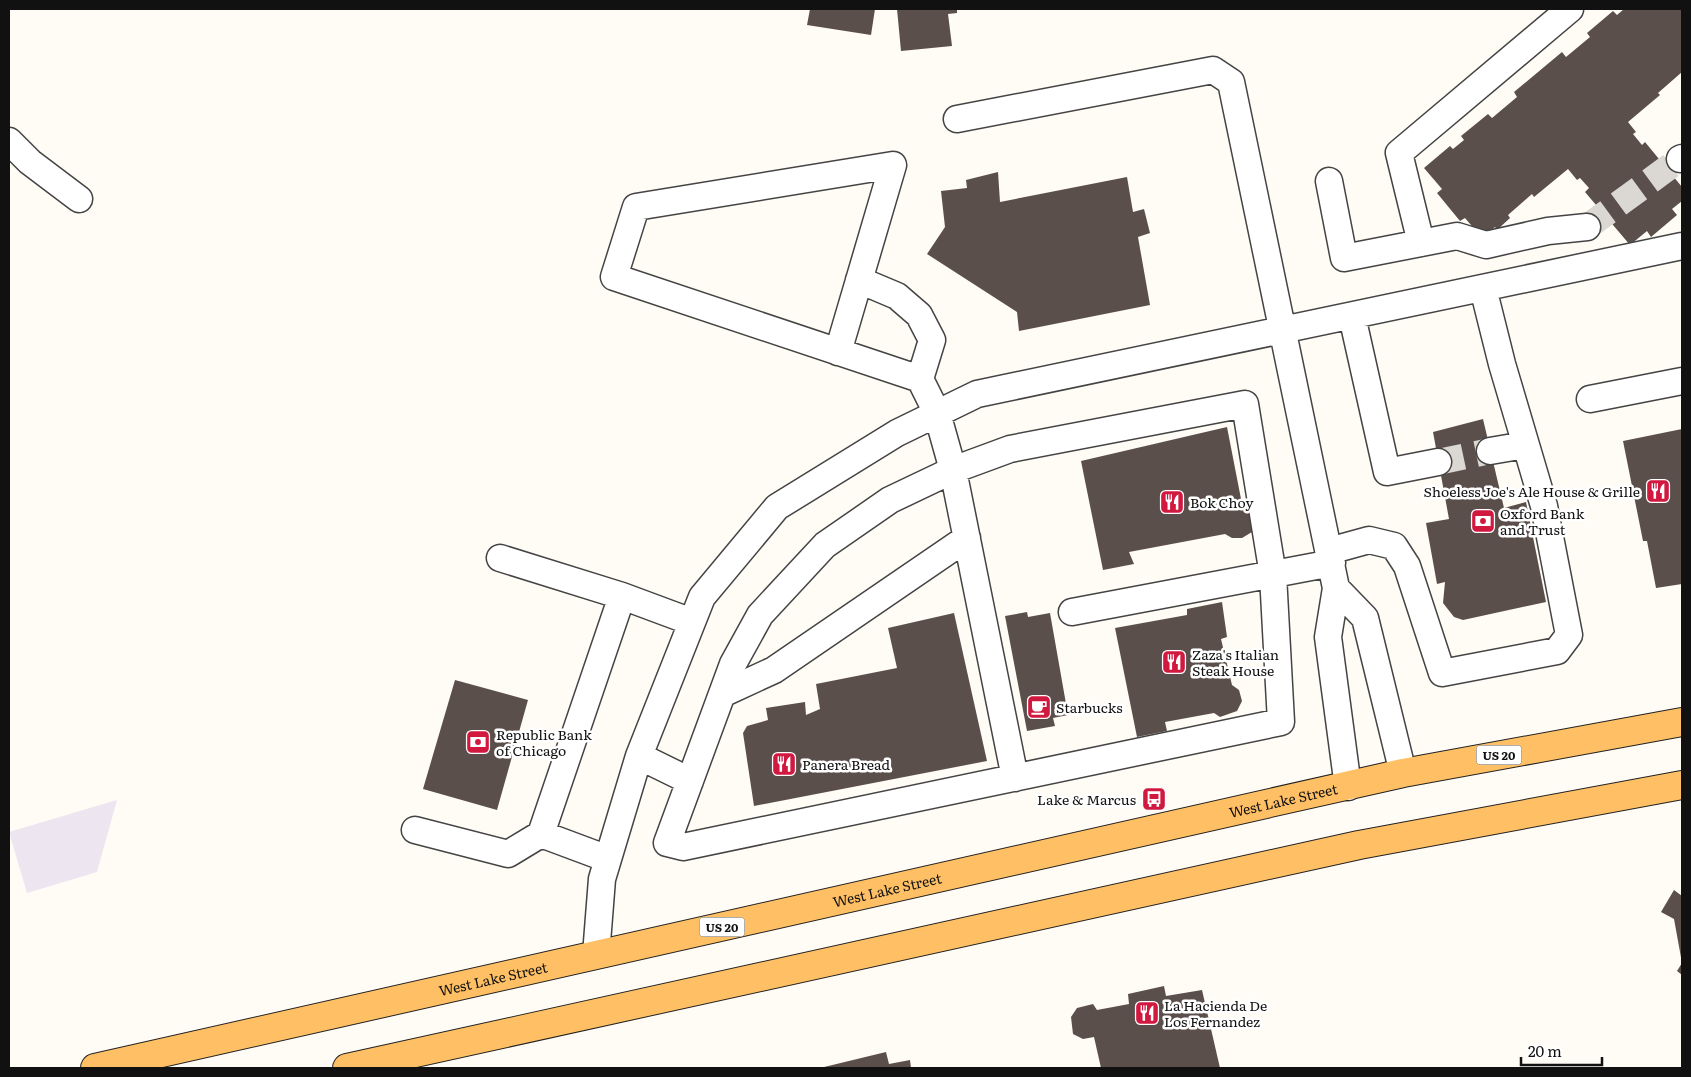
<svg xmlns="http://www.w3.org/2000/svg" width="1691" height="1077" font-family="Literata,serif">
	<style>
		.industrial { fill: #ede5f0 }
		.building { fill: #5b4f4c }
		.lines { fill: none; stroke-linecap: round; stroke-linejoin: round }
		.minor-tunnel { stroke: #dbd8d3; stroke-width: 26; stroke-dasharray: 26 13; stroke-linecap: butt }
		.minor-casing { stroke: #444; stroke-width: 29 }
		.major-casing { stroke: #222; stroke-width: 30 }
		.minor { stroke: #fff; stroke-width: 26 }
		.major { stroke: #ffc065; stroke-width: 28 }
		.labels { text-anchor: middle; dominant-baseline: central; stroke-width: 5; stroke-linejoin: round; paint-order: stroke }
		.shield { fill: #fff; stroke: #585858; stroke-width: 1 }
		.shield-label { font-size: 12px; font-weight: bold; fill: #111 }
		.poi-label { font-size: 14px; fill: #111; stroke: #fff; text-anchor: start }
		.street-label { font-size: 14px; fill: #111; stroke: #fff }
	</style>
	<rect width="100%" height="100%" fill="#fffbf5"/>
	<path class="industrial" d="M117,800L97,872L27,893L9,832Z"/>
	<path class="building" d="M810,9H875L871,35L807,25Z
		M897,9H957V13L948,14L952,46L901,51Z
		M1624,9H1682V72L1658,93L1660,95L1628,122L1636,132L1633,134L1642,145L1645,142L1682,187V201L1672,209L1677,215L1651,237L1647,231L1630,245L1585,192L1589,188L1580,178L1577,180L1568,169L1534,197L1532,194L1508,215L1510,218L1497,230L1495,227L1482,238L1465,218L1460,221L1437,193L1442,189L1424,168L1450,146L1453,149L1464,140L1461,136L1488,114L1492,118L1517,97L1514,92L1562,52L1566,57L1590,37L1587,33L1613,11L1617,15Z
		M998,172L1000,202L1127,177L1133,212L1144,209L1150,233L1138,237L1150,305L1019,331L1017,312L927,254L945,227L941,191L967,188L966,180Z
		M1483,419L1504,508L1526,502L1546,602L1463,620L1454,617L1443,603L1445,582L1437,584L1426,523L1449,519L1433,432Z
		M1227,427L1242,504L1250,506L1254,523L1252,532L1242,538H1232L1225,534L1129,552L1134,564L1103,570L1081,461Z
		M1682,429V584L1656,588L1647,541H1643L1623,441Z
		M1222,602L1227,637L1221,639L1232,685L1239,690L1242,701L1237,711L1220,717L1214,713L1165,722L1167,731L1137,737L1115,628L1187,615V609Z
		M1027,612L1028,617L1050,613L1068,715L1053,718L1055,726L1027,731L1005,616Z
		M954,613L987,761L754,806L743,733L747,726L768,720L766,708L805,702L806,715L820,709L816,684L897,668L888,628Z
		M455,680L528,700L497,810L423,789Z
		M1674,890L1682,896V963L1674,919L1661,912Z
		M1682,963V975L1677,971Z
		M1164,986L1166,996L1202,990L1220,1068H1101L1094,1037L1083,1039L1073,1034L1071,1017L1077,1008L1093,1004L1097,1010L1129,1004L1128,994Z
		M886,1052L889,1064L910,1060L911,1068H820Z"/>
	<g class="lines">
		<path class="minor-tunnel" d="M1587,227L1680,159
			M1438,462L1490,451"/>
		<defs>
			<path id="minor" d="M957,119L1213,70L1231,82L1336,588L1328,637L1348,787
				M9,141L30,162L79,199
				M1680,159L1682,158
				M1329,181L1344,258L1457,236L1486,245L1548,231L1587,227
				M1421,243L1399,153L1570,9
				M859,280L897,296L919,315L932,340L920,379L937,413L953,470L1015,778
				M1352,316L1387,472L1438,462
				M838,352L893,165L636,207L614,277L920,379
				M1590,399L1682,381
				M1245,404L1273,575L1281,722L683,847L667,843L733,664L760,615L825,545L890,500L953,470L1010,449Z
				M1490,451L1525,445
				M1329,551L1369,540L1394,546L1407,566L1442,673L1557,651L1569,635L1544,506L1502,364L1483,288
				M500,558L622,596
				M1336,588L1365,618L1403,773
				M1072,612L1332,563
				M722,694L774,670L967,538
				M639,756L690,781
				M415,830L508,854L541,834L608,859
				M541,834L622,596L692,622
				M596,955L602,879L608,859L639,756L702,597L777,507L897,433L977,394L1682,246"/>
			<g id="major">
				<path id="s1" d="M95,1068L1403,773L1682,722"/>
				<path d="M347,1068L1359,845L1682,785"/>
			</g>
		</defs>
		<use href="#minor" class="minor-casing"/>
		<use href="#major" class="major-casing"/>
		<use href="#minor" class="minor"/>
		<use href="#major" class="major"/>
	</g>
	<defs>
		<symbol id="restaurant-square" viewBox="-11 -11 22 22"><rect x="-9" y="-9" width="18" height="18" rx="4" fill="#d11940" stroke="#fff"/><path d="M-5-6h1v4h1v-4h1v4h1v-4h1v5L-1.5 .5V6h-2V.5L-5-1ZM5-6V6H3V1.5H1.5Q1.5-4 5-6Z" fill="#fff"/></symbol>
		<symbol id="bank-square" viewBox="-11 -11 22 22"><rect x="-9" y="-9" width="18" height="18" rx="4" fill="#d11940" stroke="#fff"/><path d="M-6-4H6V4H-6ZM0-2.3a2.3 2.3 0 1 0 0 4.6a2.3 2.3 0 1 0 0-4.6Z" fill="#fff"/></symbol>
		<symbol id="cafe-square" viewBox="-11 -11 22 22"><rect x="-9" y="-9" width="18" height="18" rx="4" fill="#d11940" stroke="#fff"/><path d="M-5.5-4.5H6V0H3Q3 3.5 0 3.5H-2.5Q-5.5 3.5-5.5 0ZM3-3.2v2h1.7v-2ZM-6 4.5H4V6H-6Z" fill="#fff"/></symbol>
		<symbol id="bus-square" viewBox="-11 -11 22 22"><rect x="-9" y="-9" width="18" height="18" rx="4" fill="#d11940" stroke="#fff"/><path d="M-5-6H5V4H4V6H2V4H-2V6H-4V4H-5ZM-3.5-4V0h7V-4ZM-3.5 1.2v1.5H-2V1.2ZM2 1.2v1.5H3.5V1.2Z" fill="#fff"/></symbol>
	</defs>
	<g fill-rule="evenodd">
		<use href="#restaurant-square" x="1644" y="477" width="28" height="28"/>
		<use href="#restaurant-square" x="1158" y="488" width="28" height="28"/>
		<use href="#bank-square" x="1469" y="507" width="28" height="28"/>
		<use href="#restaurant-square" x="1160" y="648" width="28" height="28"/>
		<use href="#cafe-square" x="1025" y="693" width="28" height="28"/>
		<use href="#bank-square" x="464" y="728" width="28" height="28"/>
		<use href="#restaurant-square" x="770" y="750" width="28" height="28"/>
		<use href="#bus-square" x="1140" y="785" width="28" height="28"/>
		<use href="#restaurant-square" x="1133" y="999" width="28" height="28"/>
	</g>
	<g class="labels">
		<g class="shield">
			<rect x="1476.5" y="745.5" width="45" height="19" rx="4"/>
			<rect x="699.5" y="917.5" width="45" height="19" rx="4"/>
		</g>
		<g class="shield-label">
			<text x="1499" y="755">US 20</text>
			<text x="722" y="927">US 20</text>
		</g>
		<g class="poi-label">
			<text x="1640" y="491" text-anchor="end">Shoeless Joe's Ale House &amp; Grille</text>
			<text x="1190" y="502">Bok Choy</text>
			<text x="1500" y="513">Oxford Bank<tspan x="1500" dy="16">and Trust</tspan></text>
			<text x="1192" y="654">Zaza's Italian<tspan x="1192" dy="16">Steak House</tspan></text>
			<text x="1056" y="707">Starbucks</text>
			<text x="496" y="734">Republic Bank<tspan x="496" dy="16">of Chicago</tspan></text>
			<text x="802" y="764">Panera Bread</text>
			<text x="1136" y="799" text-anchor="end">Lake &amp; Marcus</text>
			<text x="1164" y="1005">La Hacienda De<tspan x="1164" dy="16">Los Fernandez</tspan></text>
		</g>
		<g class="street-label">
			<text stroke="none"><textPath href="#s1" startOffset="1218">West Lake Street</textPath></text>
			<text stroke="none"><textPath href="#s1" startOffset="812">West Lake Street</textPath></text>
			<text stroke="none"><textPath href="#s1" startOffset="408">West Lake Street</textPath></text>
		</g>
	</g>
	<rect width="1691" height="1077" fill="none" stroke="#111111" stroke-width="20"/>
	<path d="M1521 1057v8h81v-8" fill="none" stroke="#111111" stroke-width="2.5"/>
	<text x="1528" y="1057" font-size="15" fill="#111111" stroke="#ffffff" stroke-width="4" paint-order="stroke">20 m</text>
</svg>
